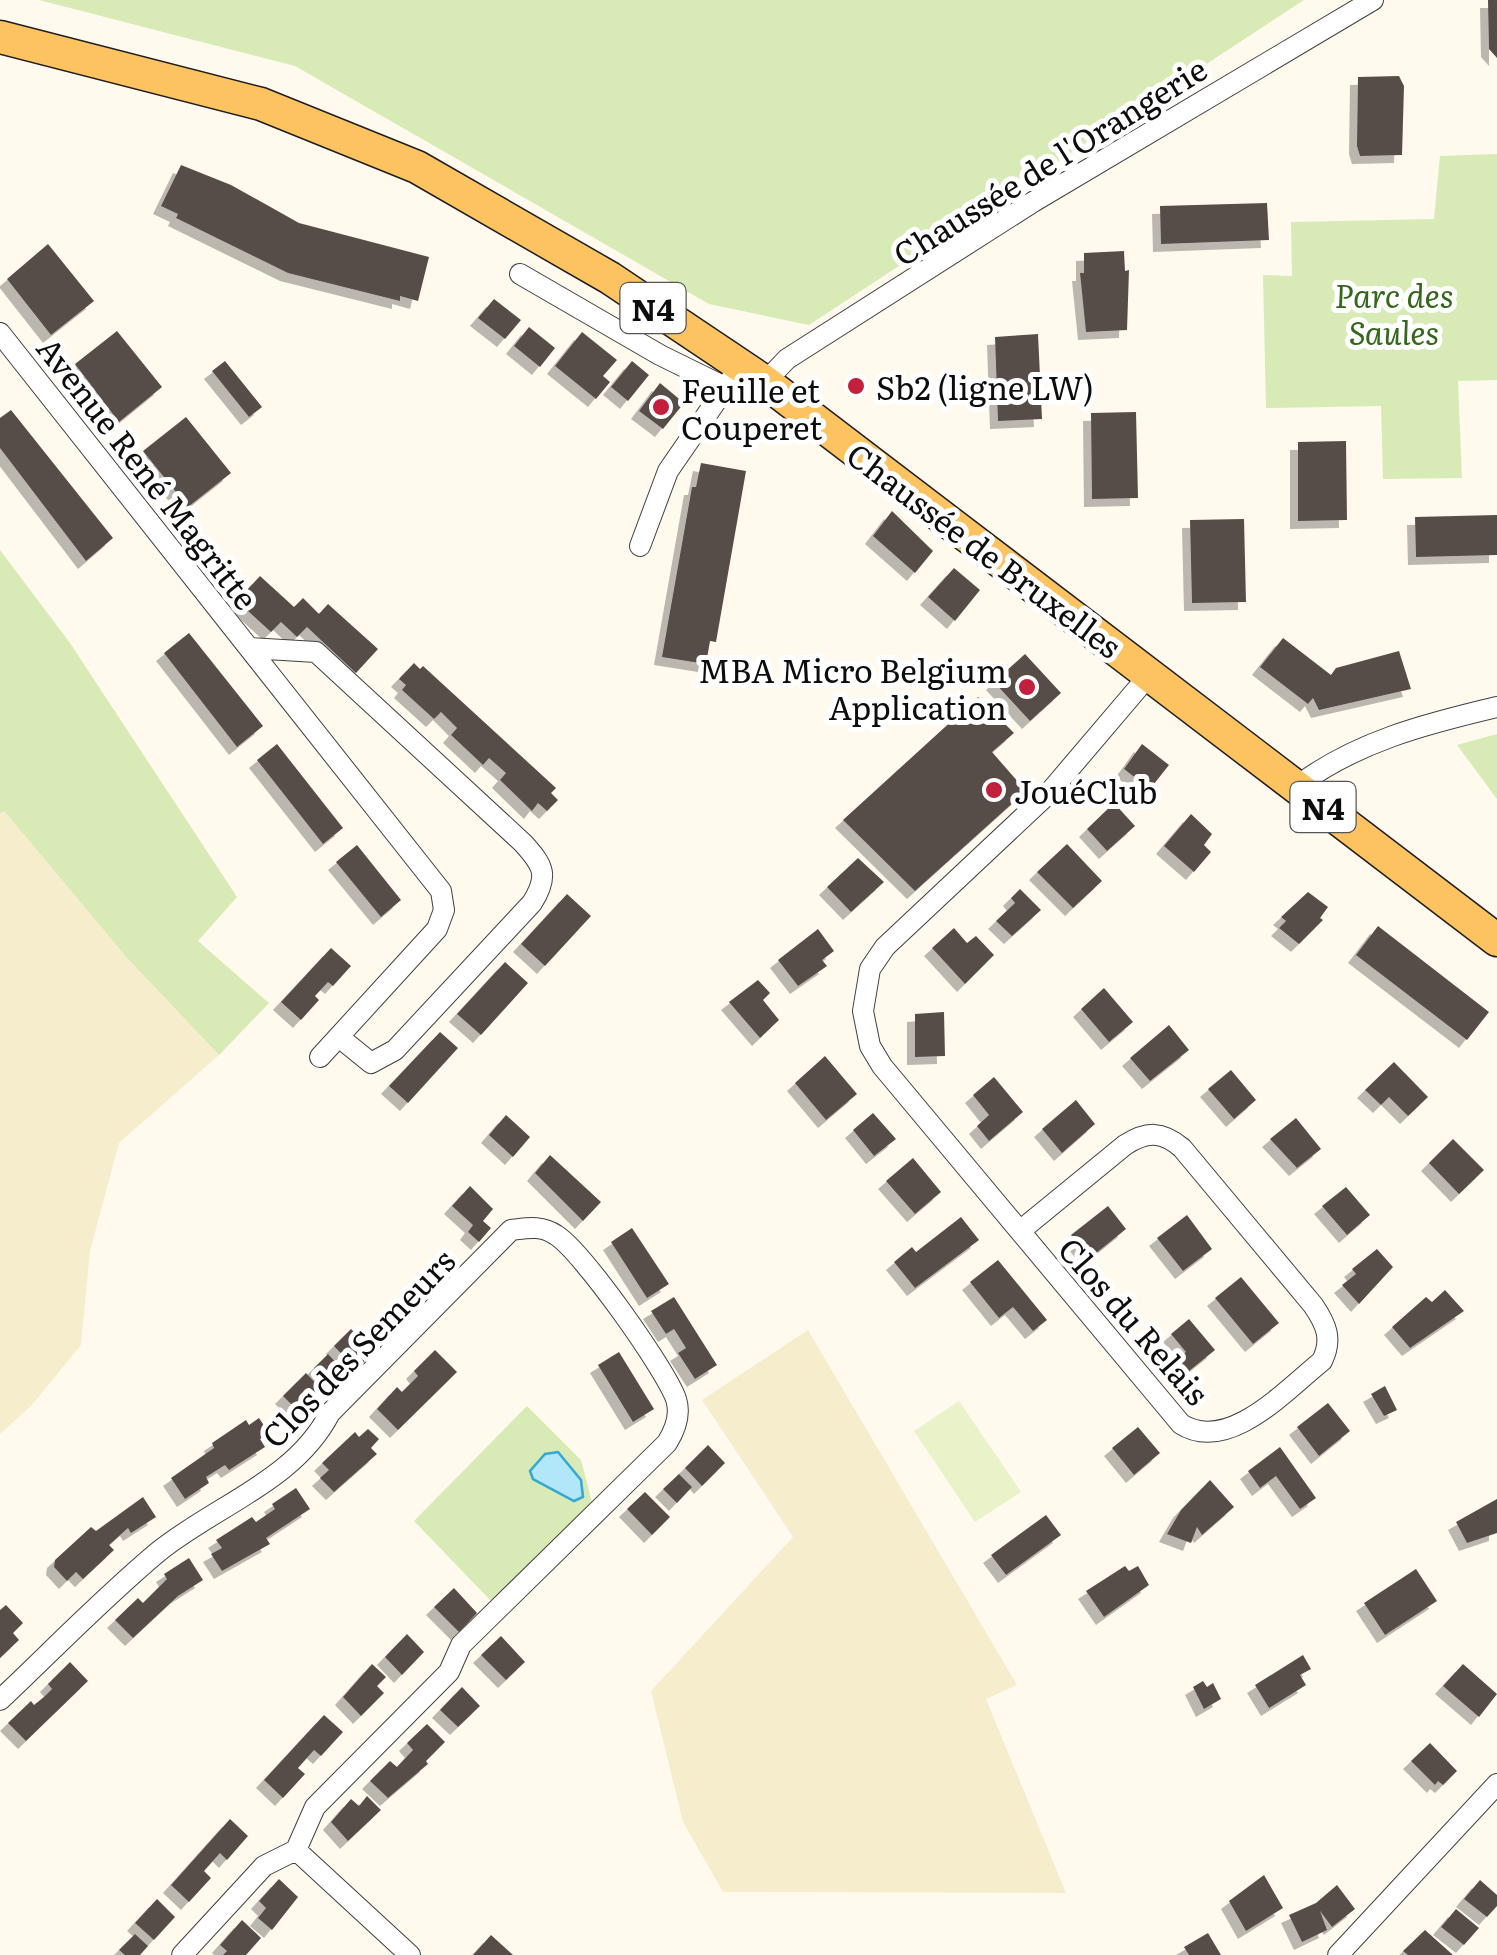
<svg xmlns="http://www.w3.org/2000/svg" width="1497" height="1955" font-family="Literata,serif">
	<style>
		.farmland { fill: #f6edcd }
		.green { fill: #d8ebb6 }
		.pitch { fill: #e9f2c8 }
		.water { fill: #b1e7f8; stroke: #35a7d2; stroke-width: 2.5 }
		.building { fill: #574d49; filter: url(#shadow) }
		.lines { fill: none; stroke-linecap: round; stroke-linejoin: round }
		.street-casing { stroke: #404040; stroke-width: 22 }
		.primary-casing { stroke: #1e1e1e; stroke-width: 35 }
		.street { stroke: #fff; stroke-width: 20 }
		.primary { stroke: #fdc360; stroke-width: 32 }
		.poi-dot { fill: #c3203d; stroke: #fff; stroke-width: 4 }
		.labels { text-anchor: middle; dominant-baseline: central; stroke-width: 10; stroke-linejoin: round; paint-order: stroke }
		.shield { fill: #fff; stroke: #565656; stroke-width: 2.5 }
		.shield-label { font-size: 30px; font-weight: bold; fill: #0d0d0d }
		.street-label { font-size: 32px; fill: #0d0d0d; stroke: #fff }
		.park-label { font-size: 32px; font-style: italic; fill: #35681b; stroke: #fff }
		.poi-label { font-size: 32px; fill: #0d0d0d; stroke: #fff; text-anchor: start }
	</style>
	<defs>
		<filter id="shadow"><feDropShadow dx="-8" dy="8" stdDeviation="0" flood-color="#0004"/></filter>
	</defs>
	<rect width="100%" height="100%" fill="#fff9ee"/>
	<path class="farmland" d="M5,812L128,959L219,1055L119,1143L90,1251L81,1345L31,1406L0,1434V813Z
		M808,1330L1017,1685L986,1699L1066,1893L723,1892L683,1822L651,1691L793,1537L702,1400Z"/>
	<path class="green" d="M39,0H1304L809,325L709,304L295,66Z
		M1497,154V380L1458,381L1462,478L1383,479L1381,406L1266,408L1263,275L1292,276L1291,222L1434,219L1440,156Z
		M0,550L70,643L237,897L198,941L269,1003L219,1055L128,959L5,812L0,813Z
		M1497,734V799L1457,745Z
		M527,1406L581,1460L592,1502L492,1602L414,1521Z"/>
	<path class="pitch" d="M959,1401L1021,1492L975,1522L914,1431Z"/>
	<path class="water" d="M558,1452L581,1480L583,1497L574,1501L533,1479L530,1471L545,1454Z"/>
	<path class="building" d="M1488,0H1497V58L1489,49Z
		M1399,76L1404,86L1402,155L1360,156L1357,146L1358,77Z
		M181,165L231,185L299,223L429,257L418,301L400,296V301L288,273L176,218L178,214L161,206Z
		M1267,203L1269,240L1161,244L1160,206Z
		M48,244L94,301L51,335L7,279Z
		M1124,251L1125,271L1129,270L1127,330L1086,332L1080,273H1084V253Z
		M494,299L521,320L505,339L478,318Z
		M529,327L555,348L540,367L514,346Z
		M117,331L162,387L119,422L75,364Z
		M582,332L617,360L603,376L610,382L596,399L555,366Z
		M1038,334L1042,419L998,421L995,337Z
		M225,361L262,407L249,417L212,371Z
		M632,361L649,375L628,401L611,387Z
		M660,383L684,403L663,429L639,411Z
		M11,410L113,538L86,561L0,448V418Z
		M1136,412L1138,498L1092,499L1091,413Z
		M186,417L231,473L188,507L143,451Z
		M1346,441L1347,520L1298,521V442Z
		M701,463L746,471L716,642L710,641L706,664L662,657L692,487H696Z
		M892,511L933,551L915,573L873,536Z
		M1497,515V555L1416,557L1415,517Z
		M1244,519L1246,602L1192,603L1190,520Z
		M954,568L980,590L955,621L928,597Z
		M260,576L294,607L303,598L319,614L328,604L378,649L356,673L307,627L297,637L281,622L271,632L237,601Z
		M189,633L263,726L237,747L164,653Z
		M1283,638L1331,675L1336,668L1399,651L1411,689L1319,710L1313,698L1308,704L1260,667Z
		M1025,654L1061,693L1030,721L994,682Z
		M414,663L420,669L423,666L556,788L551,793L558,800L547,811L538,803L532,811L500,780L506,773L489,758L483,765L451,735L457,728L441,712L434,719L402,690L406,685L399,679Z
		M978,697L1014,733L992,752L1026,791L915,891L843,820Z
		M277,744L343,828L323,844L257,760Z
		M1142,744L1169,765L1150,789L1124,769Z
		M1114,803L1135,826L1107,851L1087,829Z
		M1191,814L1212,834L1204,845L1211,852L1194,872L1164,846Z
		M1067,844L1102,881L1073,908L1037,872Z
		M357,845L401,900L381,917L336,862Z
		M858,858L884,882L851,912L827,887Z
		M1020,889L1041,910L1012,936L996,921L1015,903L1011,898Z
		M1308,892L1328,907L1320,918L1323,920L1299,944L1279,928L1286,921L1281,917Z
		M567,894L591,916L545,966L521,944Z
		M1378,926L1489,1012L1467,1040L1356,955Z
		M954,928L967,943L976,936L994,955L965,984L932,948Z
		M818,929L834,951L822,960L827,966L798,986L778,960Z
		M331,948L351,966L333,986L328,982L315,996L319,1000L301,1020L281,1002Z
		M505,962L528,983L481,1035L457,1014Z
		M758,980L770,993L763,1000L779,1020L760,1038L729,1002Z
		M1104,988L1133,1022L1109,1042L1081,1009Z
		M944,1012L945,1056L915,1057V1014Z
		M1169,1025L1189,1050L1150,1081L1130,1058Z
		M440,1032L458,1048L408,1103L389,1086Z
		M825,1056L857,1094L826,1120L795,1083Z
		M1394,1062L1428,1097L1408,1116L1389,1097L1381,1105L1365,1090Z
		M1231,1070L1256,1100L1234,1119L1208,1089Z
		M994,1077L1023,1112L989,1141L977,1126L989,1115L973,1095Z
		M1076,1100L1095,1124L1062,1153L1042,1129Z
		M873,1113L896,1139L874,1156L853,1130Z
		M506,1115L530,1137L513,1157L489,1135Z
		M1296,1118L1321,1149L1297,1168L1270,1139Z
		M1453,1139L1484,1170L1459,1194L1429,1163Z
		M550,1155L601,1202L583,1221L535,1173Z
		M913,1158L941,1192L915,1214L886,1181Z
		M470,1186L493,1209L483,1221L491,1228L479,1242L468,1232L473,1225L452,1206Z
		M1346,1187L1370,1215L1347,1235L1322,1206Z
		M1108,1206L1126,1229L1090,1258L1071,1235Z
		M1187,1215L1212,1249L1183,1271L1157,1238Z
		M961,1217L979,1240L915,1288L894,1262L912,1247L916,1252Z
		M632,1228L669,1284L647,1298L611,1242Z
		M1377,1249L1393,1267L1359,1304L1342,1285L1356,1274L1352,1269Z
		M998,1260L1047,1320L1033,1331L1013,1307L999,1318L970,1282Z
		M1241,1277L1279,1323L1253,1344L1215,1298Z
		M1445,1290L1464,1311L1410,1348L1392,1327L1426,1297L1432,1302Z
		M674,1297L717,1365L695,1379L678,1353L686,1348L674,1329L666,1334L651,1311Z
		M1189,1319L1215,1350L1189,1371L1178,1358L1186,1352L1171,1334Z
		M351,1329L374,1352L356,1369L334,1346Z
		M435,1350L457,1372L398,1430L377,1409L397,1387L402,1392L418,1376L414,1371Z
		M619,1352L654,1409L633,1422L598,1365Z
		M328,1354L342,1369L328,1382L314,1368Z
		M306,1373L322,1390L300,1413L283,1396Z
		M1385,1386L1397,1410L1384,1416L1371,1394Z
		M1328,1403L1350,1431L1319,1456L1297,1427Z
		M259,1418L269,1433L260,1439L265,1447L229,1470L225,1465L206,1477L209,1483L185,1499L171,1478L214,1448L212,1443L246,1420L249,1425Z
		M1138,1427L1160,1453L1134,1475L1112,1448Z
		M368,1429L379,1439L371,1448L377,1454L334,1492L320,1478L329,1470L322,1463L355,1432L359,1437Z
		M708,1445L725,1463L702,1486L685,1468Z
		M1280,1447L1316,1498L1300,1509L1276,1476L1260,1488L1248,1471Z
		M679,1474L692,1487L677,1503L663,1489Z
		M1210,1480L1234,1507L1202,1535L1197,1527L1191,1543L1167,1534L1181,1510Z
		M296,1488L310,1509L266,1538L270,1544L222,1571L211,1554L222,1548L216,1540L252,1517L256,1522L275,1509L272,1504Z
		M645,1492L670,1517L652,1535L627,1509Z
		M143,1497L156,1517L131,1533L128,1528L109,1545L114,1550L83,1579L76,1572L67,1581L54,1567L55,1560L91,1527L96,1531Z
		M1497,1499V1533L1467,1543L1456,1522Z
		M1046,1515L1061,1535L1006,1575L991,1555Z
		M189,1558L203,1580L178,1596L133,1638L115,1620L138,1598L143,1603L167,1579L164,1574Z
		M1125,1566L1129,1571L1138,1566L1149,1585L1104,1617L1086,1591Z
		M1416,1569L1437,1601L1385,1635L1364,1603Z
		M454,1588L477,1613L459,1632L434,1607Z
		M6,1605L23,1623L13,1633L19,1640L0,1658V1610Z
		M407,1634L424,1652L402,1675L385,1657Z
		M501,1636L525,1662L506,1680L481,1655Z
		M1303,1655L1311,1669L1300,1675L1306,1685L1269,1708L1255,1685Z
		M70,1662L88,1681L26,1741L8,1723L31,1701L34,1705L44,1697L52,1689L48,1684Z
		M372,1664L386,1677L377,1686L384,1693L361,1716L343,1697Z
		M1463,1664L1497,1694L1479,1717L1443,1686Z
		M1203,1681L1207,1687L1213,1683L1221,1699L1204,1709L1193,1687Z
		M462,1687L480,1706L458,1727L440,1710Z
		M324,1715L343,1732L321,1756L314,1750L298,1768L305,1774L283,1798L264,1780Z
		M427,1724L445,1742L426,1761L428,1764L388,1798L370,1781L390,1761L397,1767L413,1750L407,1743Z
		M1430,1743L1457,1771L1443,1785L1438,1781L1435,1785L1411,1761Z
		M367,1796L381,1810L348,1841L331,1822L351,1799L359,1806Z
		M230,1819L248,1836L227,1860L220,1853L204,1871L211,1878L189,1902L171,1885Z
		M1264,1875L1283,1908L1246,1931L1229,1901Z
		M279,1879L298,1897L272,1930L258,1918L266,1908L259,1901Z
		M1480,1880L1497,1895V1906L1487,1917L1464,1899Z
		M1337,1885L1355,1909L1332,1927L1320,1911L1327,1930L1302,1942L1289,1915L1316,1903Z
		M157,1899L175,1917L154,1940L135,1923Z
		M1456,1909L1479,1928L1464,1945L1441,1927Z
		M242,1920L261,1938L246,1955H223L227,1951L220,1945Z
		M1425,1930L1453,1955H1408L1403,1951Z
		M1208,1933L1221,1955H1189L1184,1947Z
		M135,1934L148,1946L140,1955H125L119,1950Z
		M491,1935L513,1955H473Z"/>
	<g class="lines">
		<defs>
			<path id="street" d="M520,274L660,355L725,387
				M0,333L441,891L444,910L437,929L320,1057
				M765,382L787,359L1033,202L1373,0
				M640,546L668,471L732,378
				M250,648L316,652L523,843C544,866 549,876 532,903L395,1050L371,1063L339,1037
				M1296,787C1355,742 1425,724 1497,707
				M1020,1231L1125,1145C1147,1131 1162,1131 1182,1148L1313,1305C1326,1324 1333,1339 1322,1361C1286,1390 1228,1454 1181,1424L882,1066L870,1046L863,1011L870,969L885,947L1048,794L1150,674
				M0,1700C52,1651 103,1598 158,1552C216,1505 295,1481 330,1413L511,1230C528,1228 541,1225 556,1235C582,1251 666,1370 676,1399C681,1414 675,1430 667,1443L461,1645L449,1672L315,1807L296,1850L264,1866L182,1955
				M296,1850L410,1955
				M1338,1955L1497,1784"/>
			<path id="primary" d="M0,37L261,104L417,167L610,278L765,382L1497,940"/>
		</defs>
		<use href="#street" class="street-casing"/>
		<use href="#primary" class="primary-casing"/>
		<use href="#street" class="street"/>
		<use href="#primary" class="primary"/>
	</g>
	<g class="poi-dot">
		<circle cx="856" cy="386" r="10"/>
		<circle cx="661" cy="407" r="10"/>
		<circle cx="1027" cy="687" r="10"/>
		<circle cx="994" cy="790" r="10"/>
	</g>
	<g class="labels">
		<g class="shield">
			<rect x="620.5" y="283" width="65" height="50" rx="8"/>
			<rect x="1290.5" y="782" width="65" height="50" rx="8"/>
		</g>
		<g class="shield-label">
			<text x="653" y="308">N4</text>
			<text x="1323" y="807">N4</text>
		</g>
		<g class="street-label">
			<text transform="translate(1049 160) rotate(-32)">Chaussée de l'Orangerie</text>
			<text transform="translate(149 472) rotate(52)">Avenue René Magritte</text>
			<text transform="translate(985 549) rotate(37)">Chaussée de Bruxelles</text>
			<text transform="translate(1135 1320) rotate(49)">Clos du Relais</text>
			<text transform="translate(357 1347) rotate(-46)">Clos des Semeurs</text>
		</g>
		<g class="park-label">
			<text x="1394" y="294">Parc des<tspan x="1394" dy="37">Saules</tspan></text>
		</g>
		<g class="poi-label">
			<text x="876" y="386">Sb2 (ligne LW)</text>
			<text x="681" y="389">Feuille et<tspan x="681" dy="37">Couperet</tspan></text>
			<text x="1007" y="669" text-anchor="end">MBA Micro Belgium<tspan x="1007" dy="37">Application</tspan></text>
			<text x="1014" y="790">JouéClub</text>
		</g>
	</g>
</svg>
